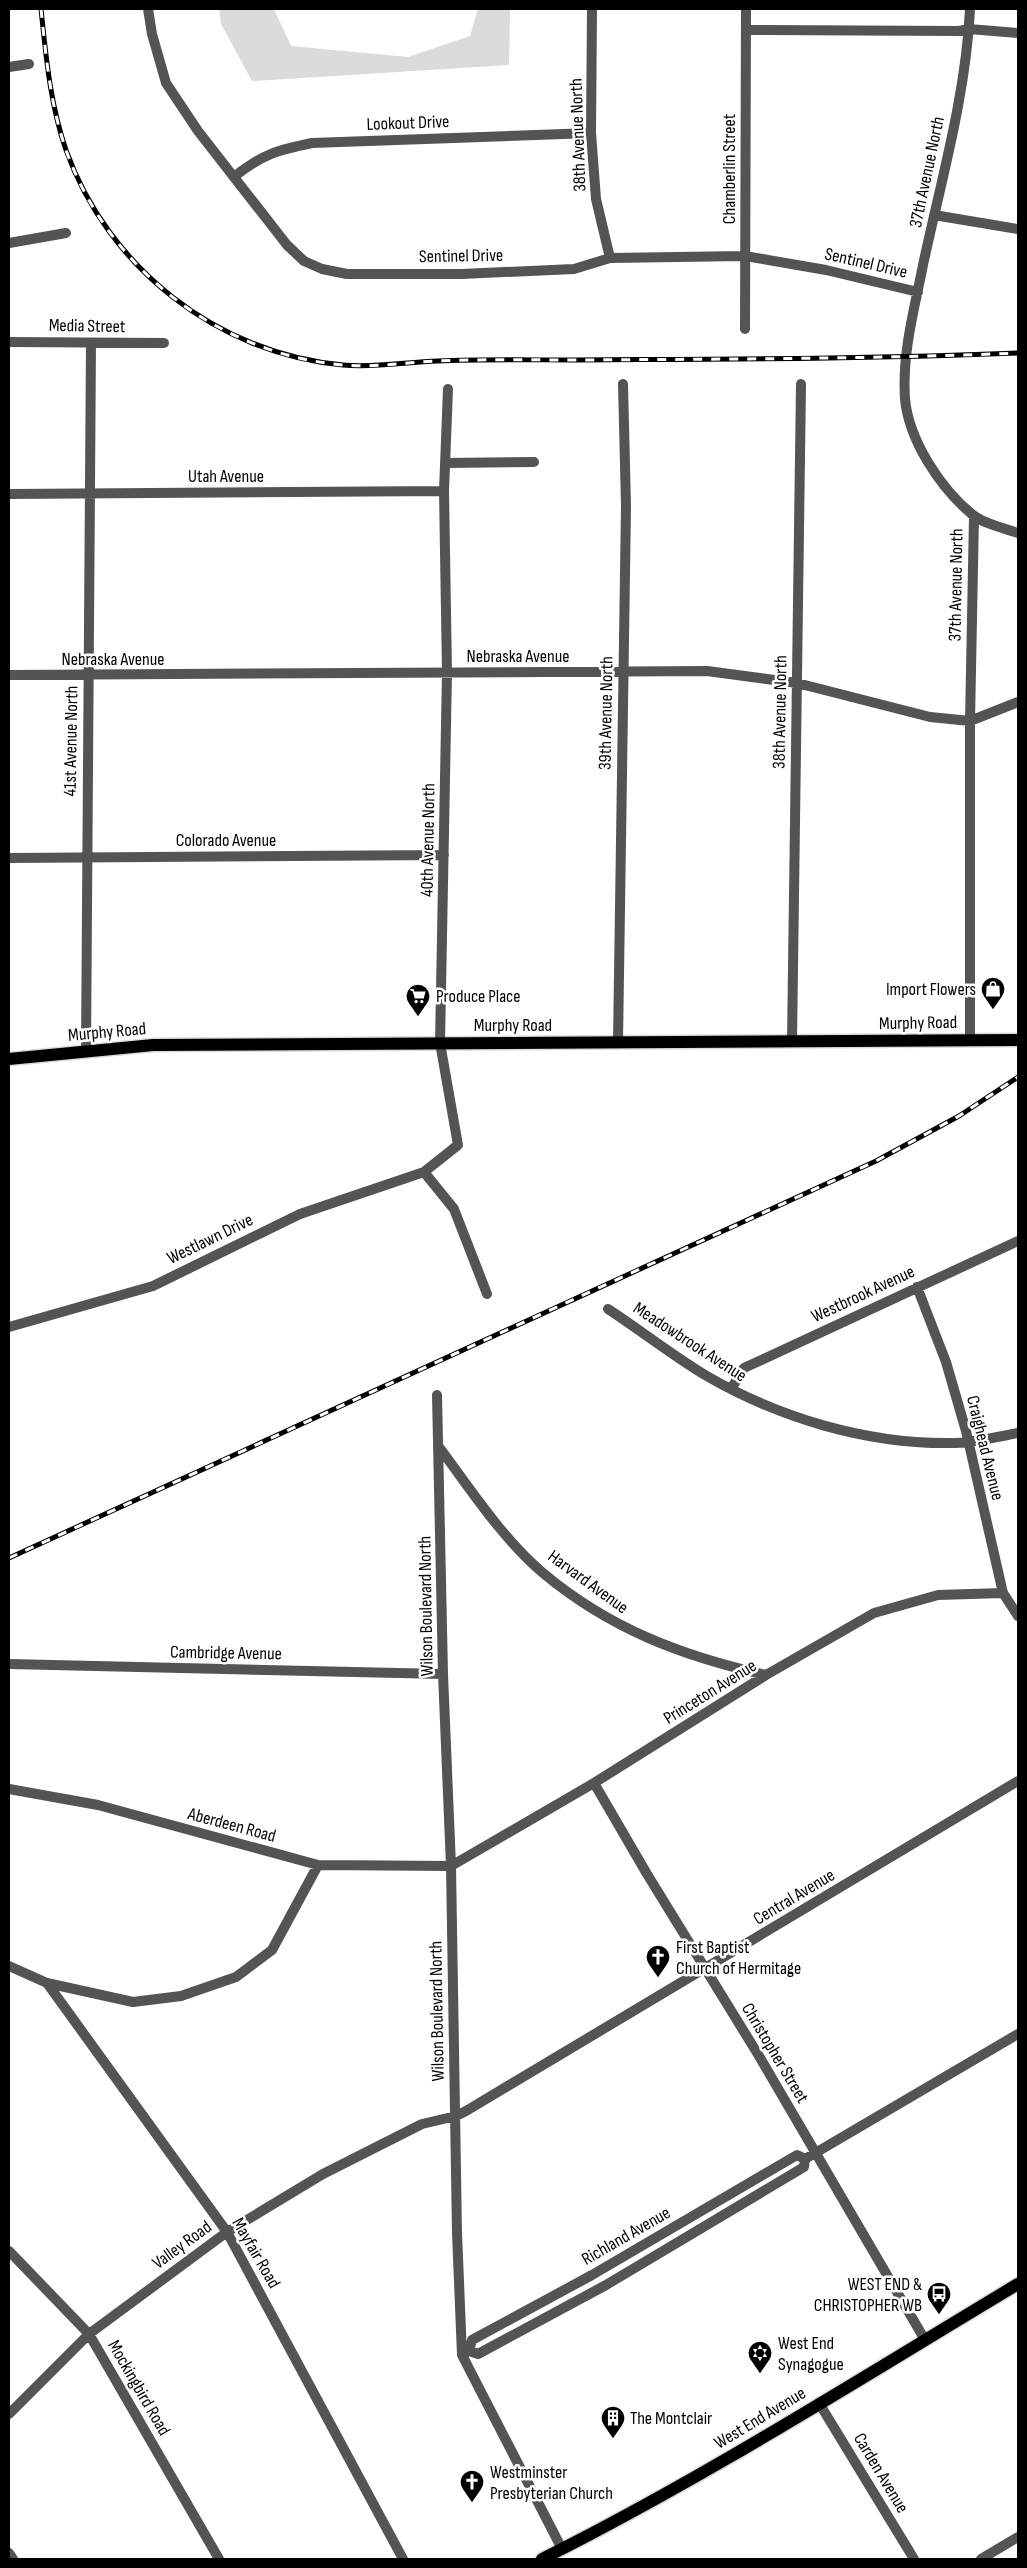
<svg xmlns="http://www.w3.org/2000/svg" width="1027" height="2568" font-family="'Sofia Sans Condensed',sans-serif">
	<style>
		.green { fill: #dbdbdb }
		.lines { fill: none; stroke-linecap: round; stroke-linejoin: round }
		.primary-casing { stroke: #dbdbdb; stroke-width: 15 }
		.minor { stroke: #545454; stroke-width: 10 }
		.primary { stroke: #000; stroke-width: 12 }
		.rail-casing { stroke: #000; stroke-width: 5 }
		.rail { stroke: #fff; stroke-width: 3; stroke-dasharray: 9; stroke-linecap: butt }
		.labels { text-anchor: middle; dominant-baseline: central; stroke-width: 5; stroke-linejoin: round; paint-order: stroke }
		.street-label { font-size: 18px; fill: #000; stroke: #fff }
		.poi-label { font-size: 18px; fill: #000; stroke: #fff; text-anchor: start }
	</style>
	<rect width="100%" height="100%" fill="#fff"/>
	<path class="green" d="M219,9H274L291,46L408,57L470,36L478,9H510L509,65L252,81L221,24Z"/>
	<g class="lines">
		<defs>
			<path id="primary" d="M9,1059L153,1045L1018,1040
				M542,2559C706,2477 861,2378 1018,2284"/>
		</defs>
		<use href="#primary" class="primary-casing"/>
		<path class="minor" d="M148,9L152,34L166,83L198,131L287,245L304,261L322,269L347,274H461L574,269L610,258L745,256L826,270L918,292
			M592,9L591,133L596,199L610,258
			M970,9C966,95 941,181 923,265C914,311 902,353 905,399C909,441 941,489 973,515C984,524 1004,528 1018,533
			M746,30L959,31L969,29L1018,33
			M9,67L29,64
			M235,176C263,154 278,150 312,143L591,133
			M934,215L1018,229
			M9,243L66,233
			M745,329L746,9
			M9,342L164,343
			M445,463L534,462
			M9,494L444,491
			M9,675L707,671L797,683L930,717L970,721L1018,702
			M9,858L444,855
			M970,1040V721L974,516
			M792,1041L801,384
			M618,1042L626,506L623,384
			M86,1051L91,343
			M424,1172L454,1209L487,1294
			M917,1287L946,1362L966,1431L1003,1593L1018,1616
			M608,1309C640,1330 672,1355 705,1375C779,1418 868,1445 955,1443C976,1442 997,1437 1018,1433
			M9,1327L153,1286L300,1214L424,1172L458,1145L440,1043L447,672L444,491L448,389
			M731,1389L744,1368L1018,1241
			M437,1395L443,1674L451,1866L457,2233L462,2355L562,2549
			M439,1447C471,1490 502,1538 543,1573C610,1629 682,1656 766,1675
			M9,1664L443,1674
			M594,1783L647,1874L759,2056L925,2340
			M9,1789L98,1805L318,1865L451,1866L594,1783L766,1675L874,1613L938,1595L1003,1593
			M9,1966L47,1983L133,2002L181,1996L236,1977L272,1950L318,1865
			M47,1983L227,2232L403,2559
			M9,2251L89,2334L219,2559
			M469,2351L478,2354L606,2285L804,2167L805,2159L1018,2034
			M463,2354L469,2351L472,2340L592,2275L797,2155L805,2159
			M819,2403L914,2559
			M9,2414L89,2334L227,2232L323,2174L422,2124L456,2116L466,2111L1018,1781
			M9,2553L13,2559
			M981,2559L1018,2537"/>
		<use href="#primary" class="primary"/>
		<defs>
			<path id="rail" d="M41,9C46,56 50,104 66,150C108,268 218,354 343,365C375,368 406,362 438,361C484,359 530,360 576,360C723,359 871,359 1018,353
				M9,1558L876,1161L959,1116L1018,1077"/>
		</defs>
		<use href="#rail" class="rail-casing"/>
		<use href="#rail" class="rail"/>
	</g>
	<defs>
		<symbol id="shop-pin" viewBox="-11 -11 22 30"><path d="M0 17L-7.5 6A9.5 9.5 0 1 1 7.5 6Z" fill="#000" stroke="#fff"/><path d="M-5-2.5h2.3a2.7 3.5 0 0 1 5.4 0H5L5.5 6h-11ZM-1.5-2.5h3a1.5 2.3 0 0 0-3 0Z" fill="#fff"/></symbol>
		<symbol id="supermarket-pin" viewBox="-11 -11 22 30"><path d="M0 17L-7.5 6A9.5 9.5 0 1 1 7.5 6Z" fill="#000" stroke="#fff"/><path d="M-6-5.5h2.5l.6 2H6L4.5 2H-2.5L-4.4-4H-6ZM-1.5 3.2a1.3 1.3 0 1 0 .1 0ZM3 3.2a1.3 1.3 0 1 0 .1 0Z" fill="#fff"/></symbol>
		<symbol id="church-pin" viewBox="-11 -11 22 30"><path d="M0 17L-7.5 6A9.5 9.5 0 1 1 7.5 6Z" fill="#000" stroke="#fff"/><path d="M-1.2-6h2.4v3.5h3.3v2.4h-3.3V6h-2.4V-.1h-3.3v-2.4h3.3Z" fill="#fff"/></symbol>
		<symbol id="bus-pin" viewBox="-11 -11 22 30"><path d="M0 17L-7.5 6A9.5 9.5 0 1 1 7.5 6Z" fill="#000" stroke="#fff"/><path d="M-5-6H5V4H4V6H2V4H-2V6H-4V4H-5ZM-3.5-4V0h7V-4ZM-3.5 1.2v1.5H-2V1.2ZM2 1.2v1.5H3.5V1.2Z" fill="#fff"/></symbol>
		<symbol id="synagogue-pin" viewBox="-11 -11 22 30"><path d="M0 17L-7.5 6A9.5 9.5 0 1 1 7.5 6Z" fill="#000" stroke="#fff"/><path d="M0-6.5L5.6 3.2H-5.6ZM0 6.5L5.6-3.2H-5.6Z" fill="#fff"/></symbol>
		<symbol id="building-pin" viewBox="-11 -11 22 30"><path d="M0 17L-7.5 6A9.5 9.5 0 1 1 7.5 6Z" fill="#000" stroke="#fff"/><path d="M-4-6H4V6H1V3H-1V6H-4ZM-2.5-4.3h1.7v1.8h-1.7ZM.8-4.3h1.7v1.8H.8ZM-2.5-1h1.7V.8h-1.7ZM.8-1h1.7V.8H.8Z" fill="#fff"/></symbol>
	</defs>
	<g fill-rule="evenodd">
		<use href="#shop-pin" x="979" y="975" width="28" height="38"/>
		<use href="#supermarket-pin" x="404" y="982" width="28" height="38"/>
		<use href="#church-pin" x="644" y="1943" width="28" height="38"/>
		<use href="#bus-pin" x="925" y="2280" width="28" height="38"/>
		<use href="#synagogue-pin" x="746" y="2339" width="28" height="38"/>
		<use href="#building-pin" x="599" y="2404" width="28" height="38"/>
		<use href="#church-pin" x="458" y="2468" width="28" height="38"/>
	</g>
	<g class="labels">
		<g class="street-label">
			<text transform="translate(408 123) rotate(-2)">Lookout Drive</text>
			<text transform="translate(578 135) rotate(-92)">38th Avenue North</text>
			<text transform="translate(729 169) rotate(-90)">Chamberlin Street</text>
			<text transform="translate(927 172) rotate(-78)">37th Avenue North</text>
			<text transform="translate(461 256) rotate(-1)">Sentinel Drive</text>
			<text transform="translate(866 263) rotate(13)">Sentinel Drive</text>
			<text transform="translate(87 326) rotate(1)">Media Street</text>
			<text x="226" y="476">Utah Avenue</text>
			<text transform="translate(956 585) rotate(-89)">37th Avenue North</text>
			<text x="518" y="656">Nebraska Avenue</text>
			<text x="113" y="659">Nebraska Avenue</text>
			<text transform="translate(780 712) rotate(-89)">38th Avenue North</text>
			<text transform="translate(606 713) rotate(-89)">39th Avenue North</text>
			<text transform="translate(71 741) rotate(-89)">41st Avenue North</text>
			<text x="226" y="840">Colorado Avenue</text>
			<text transform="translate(428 840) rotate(-89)">40th Avenue North</text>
			<text transform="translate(918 1023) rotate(-1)">Murphy Road</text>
			<text x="513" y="1025">Murphy Road</text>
			<text transform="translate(107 1032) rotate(-5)">Murphy Road</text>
			<text transform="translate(210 1239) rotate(-26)">Westlawn Drive</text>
			<text transform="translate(863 1294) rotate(-25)">Westbrook Avenue</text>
			<text transform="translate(690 1342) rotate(33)">Meadowbrook Avenue</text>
			<text transform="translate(985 1448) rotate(76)">Craighead Avenue</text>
			<text transform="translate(588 1582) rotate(36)">Harvard Avenue</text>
			<text transform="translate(426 1606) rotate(-91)">Wilson Boulevard North</text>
			<text transform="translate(226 1653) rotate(1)">Cambridge Avenue</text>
			<text transform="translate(710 1692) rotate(-32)">Princeton Avenue</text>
			<text transform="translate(232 1825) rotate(15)">Aberdeen Road</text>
			<text transform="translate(794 1897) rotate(-31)">Central Avenue</text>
			<text transform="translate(437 2011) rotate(-91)">Wilson Boulevard North</text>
			<text transform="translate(775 2053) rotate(59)">Christopher Street</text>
			<text transform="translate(626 2236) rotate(-30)">Richland Avenue</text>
			<text transform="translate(182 2245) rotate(-36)">Valley Road</text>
			<text transform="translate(256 2253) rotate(60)">Mayfair Road</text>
			<text transform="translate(139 2388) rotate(60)">Mockingbird Road</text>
			<text transform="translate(760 2418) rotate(-31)">West End Avenue</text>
			<text transform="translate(881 2473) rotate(59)">Carden Avenue</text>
		</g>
		<g class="poi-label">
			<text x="976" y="989" text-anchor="end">Import Flowers</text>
			<text x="436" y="996">Produce Place</text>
			<text x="676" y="1947">First Baptist<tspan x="676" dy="21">Church of Hermitage</tspan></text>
			<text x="922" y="2284" text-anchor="end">WEST END &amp;<tspan x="922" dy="21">CHRISTOPHER WB</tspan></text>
			<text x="778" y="2343">West End<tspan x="778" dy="21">Synagogue</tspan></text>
			<text x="630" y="2418">The Montclair</text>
			<text x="490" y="2472">Westminster<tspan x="490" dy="21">Presbyterian Church</tspan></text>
		</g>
	</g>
	<rect width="1027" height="2568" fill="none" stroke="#000000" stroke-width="20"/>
</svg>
